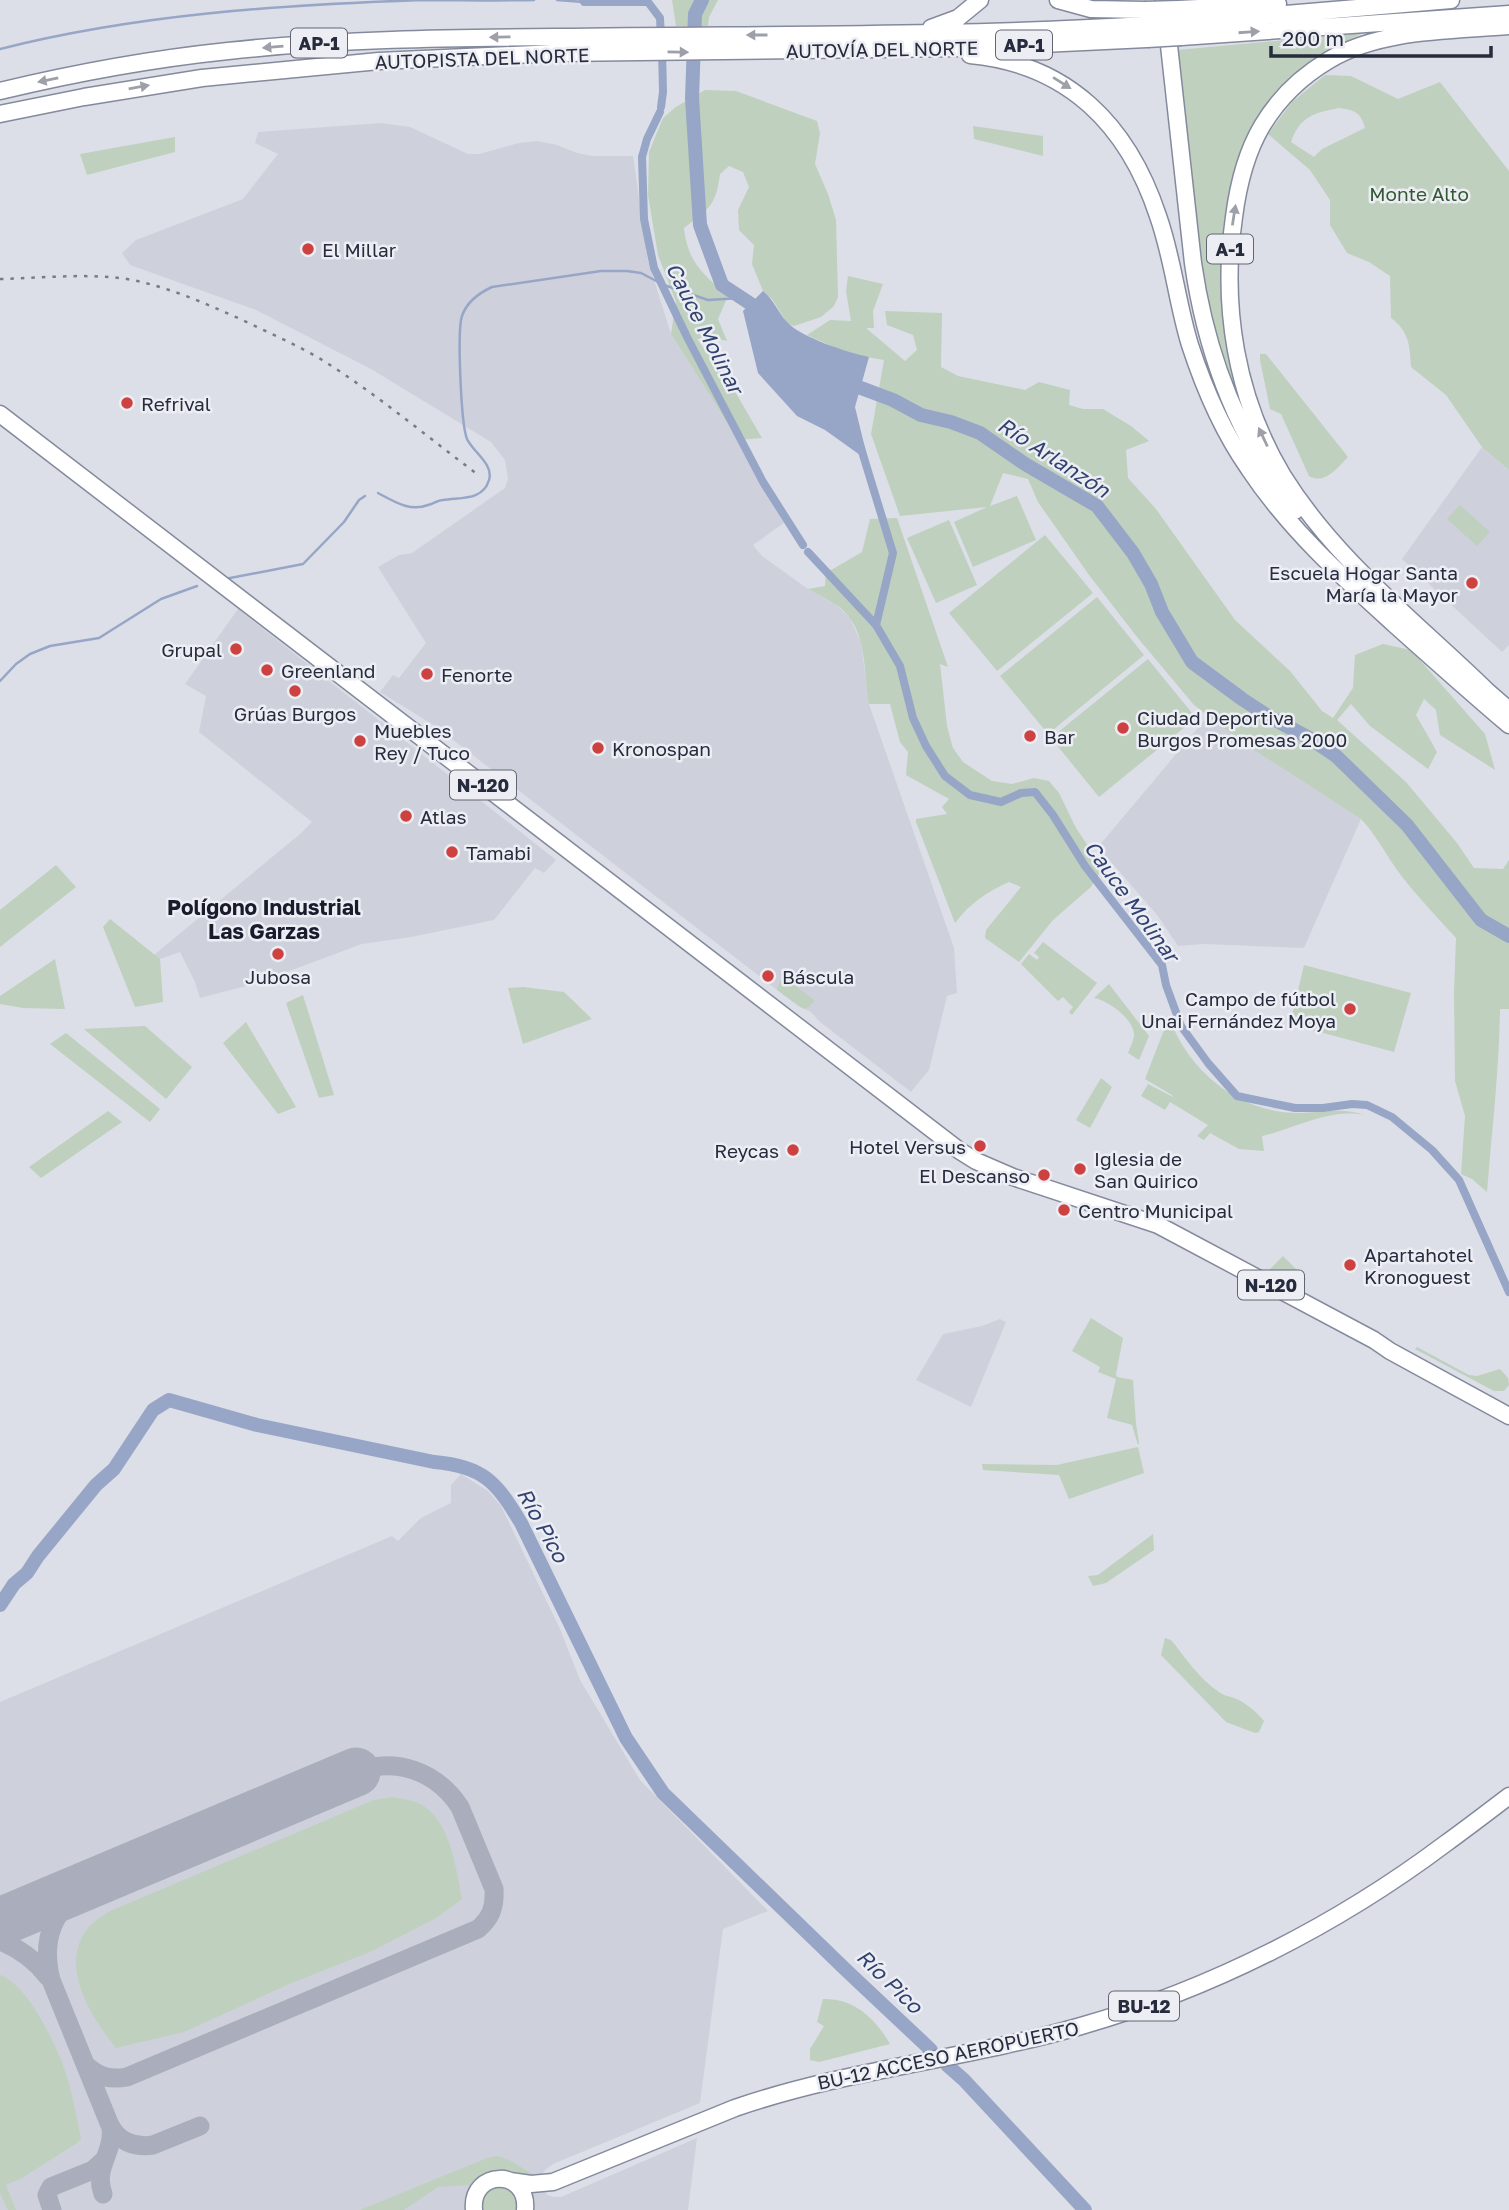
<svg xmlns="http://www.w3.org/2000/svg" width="1509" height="2210" font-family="'Golos Text',sans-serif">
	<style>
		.built { fill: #ced1db }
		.green { fill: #bfd0be; fill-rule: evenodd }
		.water { fill: #97a6c7 }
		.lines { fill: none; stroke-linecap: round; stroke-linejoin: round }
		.stream { stroke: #97a6c7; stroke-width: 2.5 }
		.canal { stroke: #97a6c7; stroke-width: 8 }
		.river { stroke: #97a6c7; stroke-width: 14 }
		.taxiway { stroke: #a9adbc; stroke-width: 19 }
		.runway { stroke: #a9adbc; stroke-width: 49 }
		.highway-casing { stroke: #848a9d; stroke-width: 19 }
		.highway { stroke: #fff; stroke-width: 16 }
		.rail { stroke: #767b90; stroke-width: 2.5; stroke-dasharray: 3.5 7; stroke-linecap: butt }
		.highway-bridge-casing { stroke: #848a9d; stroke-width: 19; stroke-linecap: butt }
		.highway-bridge { stroke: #fff; stroke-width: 16 }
		.oneway { fill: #9da0a8 }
		.poi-dot { fill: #cd4240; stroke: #eceef4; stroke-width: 2.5 }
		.labels { text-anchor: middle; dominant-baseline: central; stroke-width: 5; stroke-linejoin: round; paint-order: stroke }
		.shield { fill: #eceef4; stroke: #616674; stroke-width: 2 }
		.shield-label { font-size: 18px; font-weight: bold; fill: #262b3d }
		.street-label { font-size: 19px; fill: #262b3d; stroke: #eceef4 }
		.park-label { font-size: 19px; fill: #345834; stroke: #eceef4 }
		.poi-label { font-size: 19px; fill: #262b3d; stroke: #eceef4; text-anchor: start }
		.water-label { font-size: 21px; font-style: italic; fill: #314270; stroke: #eceef4 }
		.neighbourhood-label { font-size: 21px; font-weight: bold; fill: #191c2d; stroke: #eceef4 }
	</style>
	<rect width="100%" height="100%" fill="#dcdfe7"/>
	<path class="built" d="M381,123L410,127L468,154H479L519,143L537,141L557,145L577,153L592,156H633L648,261L671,334L738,440L784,523L753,545L762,556L808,589L835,604L850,618L861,643L869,704L954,948L957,993L947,996L929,1070L911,1092L820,1022L811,1012L798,1006L435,726L380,692L393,675L399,678L426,643L378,567L399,555L412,553L505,488L508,479L505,460L491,442L371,369L256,310L130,265L122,253L136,240L243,199L278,154L255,143L258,132Z
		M1482,447L1509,470V645L1502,652L1402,559Z
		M238,609L556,860L544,873L535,868L494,920L411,937L362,944L257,983L200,998L195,982L180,952L160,959L154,955L300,834L312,822L199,732L206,696L185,684Z
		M1208,716L1240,741L1361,819L1304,948L1204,944L1178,946L1158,916L1098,847Z
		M1000,1319L1006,1322L971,1407L916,1380L943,1334L982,1326Z
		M461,1474L488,1491L501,1506L560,1629L580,1680L640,1780L768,1911L723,1929L700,2103L553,2164L545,2170L539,2178L547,2195L554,2197H561L697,2138L688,2210H0V1702L392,1536L398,1541L421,1518L451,1503V1485Z"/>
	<path class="green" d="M672,0H718L709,17L708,26H676Z
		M1363,33L1321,54L1292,79L1255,126L1225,262L1256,437L1233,390L1213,328L1201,274L1177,50Z
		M1325,75L1351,76L1398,99L1440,82L1509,171V470L1482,447L1446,395L1411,367C1410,346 1409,331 1391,318L1390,276L1369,262L1347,253L1330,225V200L1310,170L1268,134L1292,102ZM1339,108C1354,110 1361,112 1365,128L1322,149L1314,157L1291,142C1300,116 1314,113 1339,108Z
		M705,90L736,91L817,121L820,133L815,164L828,194L836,220L838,297L834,306L821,317L794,326L788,324L772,299L763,291L752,264L754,245L739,230L738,210L749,187L743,172L729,166L720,174C716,207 708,209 684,228C688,263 703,274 728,296L718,319L727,341L709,337L697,339L734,390L762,438L738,440L671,334L676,302L658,255L648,195L649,152L663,118L676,107Z
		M973,126L1043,136V156L974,139Z
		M175,137V152L87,175L80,154Z
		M848,276L883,284L873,311L874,328H866L905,361L917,350L913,335L887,325L885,311L942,313L941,367L958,376L1025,390L1039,382L1070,390L1069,405L1083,409H1103L1131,426L1149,441L1126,450L1128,478L1156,509L1235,620L1290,671L1322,711L1333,718L1353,688L1355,655L1383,644L1411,650L1485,734L1495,770L1440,735L1436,710L1424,699L1416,715L1437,752L1428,769L1370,726L1351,704L1337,720L1406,782L1457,843L1474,868L1503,869L1509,860V1009H1500C1499,1071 1492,1131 1487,1192L1472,1179L1461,1174L1465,1116L1455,1081L1454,992L1456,938C1436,916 1415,894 1397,870C1385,853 1376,835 1361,819L1240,741L1194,705L1137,637L1089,575L1038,502L1028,479L1003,473L990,506L1017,496L1036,540L973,567L954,522L987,507L900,516L871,434L884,360L849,354L807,335L830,320L851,321L846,291Z
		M1260,354H1266L1348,457C1337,468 1325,485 1309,476L1281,414L1270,409L1260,360Z
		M1460,505L1490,532L1477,546L1447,519Z
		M897,518L948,667L940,664L947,726L953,748L963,762L992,781L1012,784L1034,778L1049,781L1059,793L1076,828L1103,868L1091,887L1053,920L1019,962L985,938L986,930L1021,887L1009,882C987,892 970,903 955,923L916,822V819L947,814L942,807L949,799L906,775L908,752L900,742L890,704H869C864,677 867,640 849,617C840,604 822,597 808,589L825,586L826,573L862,552L870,519Z
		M949,520L977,585L936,603L907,538Z
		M1045,535L1093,593L997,671L949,613Z
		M1097,597L1144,655L1048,734L1000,676Z
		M1148,659L1196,718L1099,797L1051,738Z
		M56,865L76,887L0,947V910Z
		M110,919L160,959L163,1002L135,1007L103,927Z
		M1043,942L1097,983L1072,1015L1069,1012L1073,1007L1063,997L1058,1001L1021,964L1029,954L1037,960L1039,957L1034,953Z
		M55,959L65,1009L23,1008L0,1004V996Z
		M1304,965L1411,993L1394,1052L1290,1024Z
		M784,977L814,1000V1002L806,1009L802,1008L777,990L779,983Z
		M1109,984L1149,1036L1139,1060L1128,1053C1130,1048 1133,1042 1134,1036C1135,1020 1108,1000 1094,998Z
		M523,987L564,992L592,1019L523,1044L508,988Z
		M303,995L334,1095L319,1098L286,1003Z
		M1169,1017C1188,1072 1241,1114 1300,1113C1321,1113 1344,1107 1364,1115C1328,1108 1297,1128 1262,1136L1264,1151L1239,1149L1210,1133L1204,1140L1197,1136L1208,1125L1170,1102L1165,1110L1141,1096L1148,1084L1173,1097L1172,1095L1145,1079Z
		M246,1022L296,1107L278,1114L223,1043Z
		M145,1026L192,1067L166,1099L84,1029Z
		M66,1033L160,1109L150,1122L50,1044Z
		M1101,1078L1112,1087L1090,1128L1076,1120Z
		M108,1111L122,1122L41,1178L29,1167Z
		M1283,1256L1306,1279L1299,1287L1269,1270Z
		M1091,1318L1123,1338L1116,1374L1117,1377L1133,1380L1136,1424L1139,1443L1138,1445L1132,1425L1107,1418L1116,1379L1098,1372L1100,1367L1072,1351Z
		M1417,1347L1469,1375L1477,1376L1500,1369L1508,1378L1509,1385L1504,1391H1494L1415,1349Z
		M1138,1447L1144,1473L1069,1499L1059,1475L983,1470L982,1464L1057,1465Z
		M1153,1534L1154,1550L1106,1583L1093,1586L1088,1576L1098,1575Z
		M1165,1638L1171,1640C1186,1658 1199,1679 1219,1692C1224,1696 1229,1696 1234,1698C1245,1702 1257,1712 1264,1721L1259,1732L1255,1733L1226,1722L1161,1655Z
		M393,1797C400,1799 408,1799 415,1802C450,1814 456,1868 462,1899L436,1918L370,1952L287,1985L184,2032L116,2048C93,2019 60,1970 85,1932C91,1923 101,1917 110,1911L374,1800Z
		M0,1975C27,1984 55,2042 64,2068C72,2090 76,2115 81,2138L77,2143L22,2178L6,2185L16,2210H8L0,2193Z
		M823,1999C854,1998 875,2018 890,2044L819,2062L810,2060V2049L824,2026L817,2022Z
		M498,2156L511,2161L539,2178L478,2182L470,2185L438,2187L404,2210H360L487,2158Z
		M491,2186L512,2187L520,2210H479L483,2192Z"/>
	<path class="water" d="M763,291C774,300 778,312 787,322C800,337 849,353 869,357L855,407L867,456L860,455L825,430L797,416L758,373L743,311Z"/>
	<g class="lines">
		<path class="stream" d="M557,0L584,2
			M0,49C138,14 281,5 422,0C460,0 497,1 534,0
			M378,493C395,502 410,512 428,505C433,504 438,500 443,500C460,497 483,501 489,480C494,464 473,452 467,439C461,424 457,331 462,316C467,301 479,293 492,287L601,271H627L641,273L664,285L708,300L741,298
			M225,579L303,564L344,522L359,500L365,496
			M0,681L16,664L30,654L50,646L99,638L161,599L197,586"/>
		<path class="canal" d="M583,0L584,2H648L660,18L661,37
			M661,107L663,92L662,50
			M660,112L647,139L642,157L644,219L654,268L687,337L763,482L803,545
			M860,445L893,553L876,625
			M808,552L876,625L900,666L913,718L926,746L945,776L970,795L1001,802L1021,793L1035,792L1053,815L1085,866L1162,965L1166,985L1181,1026L1208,1063L1237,1096L1295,1108H1323L1352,1104L1367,1105L1392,1117L1432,1150L1459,1180L1509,1292"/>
		<path class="river" d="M702,0L695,14L692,98L700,225L722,285L757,308L763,314
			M845,382L893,400L921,415L951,422L980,433L1025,464L1097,506L1133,553L1151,584L1162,612L1192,662L1242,699L1268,716L1311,739L1336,756L1407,825L1481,920L1509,936
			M0,1605L14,1584L27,1573L38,1556L96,1485L114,1469L153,1410L169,1400L257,1425L434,1462C484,1466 497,1483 521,1523L626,1738L663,1793L847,1971L931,2050
			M947,2065L964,2080L1085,2210"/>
		<path class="taxiway" d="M93,1883C55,1906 40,1936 51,1980L109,2123C117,2141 134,2148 153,2145L200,2126
			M0,1941C21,1949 35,1960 48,1977
			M87,2066C99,2077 110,2080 127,2077L478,1929C491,1918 495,1907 494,1889L460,1807C437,1772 396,1756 356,1772
			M103,2194C93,2167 114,2154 111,2128
			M52,2210L47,2195L51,2187L93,2170L104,2160"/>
		<path class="runway" d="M0,1922L356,1772"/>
		<defs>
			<path id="highway" d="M1058,0L1091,9L1145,10
				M1164,0L1193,263C1206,354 1238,438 1295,511
				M1179,9L1278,4
				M1180,23L1451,0
				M931,28L958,18L980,0
				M1181,37L1509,14
				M970,55C1068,64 1128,125 1158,216C1173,258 1177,303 1190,345C1204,388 1223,432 1249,469C1289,529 1341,576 1394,624C1432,658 1470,692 1509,725
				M0,91C75,73 151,59 228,51C337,39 447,38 557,37C754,34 950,37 1146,25
				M0,114L84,97L202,78L379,61L557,53L955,48L1147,39
				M0,414L960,1151L976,1161L1013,1177L1158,1225L1374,1340L1390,1351L1509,1416
				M1479,684L1509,710
				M1486,690C1415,621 1336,561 1283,476C1236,398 1221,306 1234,217C1238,186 1246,153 1262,126C1278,99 1302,76 1329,60C1381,29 1451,31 1509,26
				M510,2181L531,2184L553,2182L735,2108C848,2069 967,2059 1081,2026C1211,1989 1337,1925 1445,1844C1467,1828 1488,1812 1509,1796
				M474,2210C470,2169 529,2168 525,2210"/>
		</defs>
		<use href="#highway" class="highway-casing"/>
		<use href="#highway" class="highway"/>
		<path class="rail" d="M0,279C42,278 86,273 127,279C166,286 202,302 238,318C265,331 293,343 319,358C374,392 425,435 477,474"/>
		<defs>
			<path id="highway-bridge" d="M1145,10L1179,9
				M1146,25L1180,23
				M1147,39L1181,37"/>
		</defs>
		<use href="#highway-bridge" class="highway-bridge-casing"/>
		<use href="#highway-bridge" class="highway-bridge"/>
	</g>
	<defs><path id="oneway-solid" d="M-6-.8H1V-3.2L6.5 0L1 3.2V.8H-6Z" transform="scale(1.75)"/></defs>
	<g class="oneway">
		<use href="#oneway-solid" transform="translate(1249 32) rotate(-4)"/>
		<use href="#oneway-solid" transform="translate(757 35) rotate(180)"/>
		<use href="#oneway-solid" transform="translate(500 37) rotate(179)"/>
		<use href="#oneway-solid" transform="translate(273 47) rotate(175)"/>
		<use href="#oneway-solid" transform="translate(678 52) rotate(1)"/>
		<use href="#oneway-solid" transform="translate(48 80) rotate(168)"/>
		<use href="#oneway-solid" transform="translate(1062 83) rotate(32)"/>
		<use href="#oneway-solid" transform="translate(139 87) rotate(-10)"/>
		<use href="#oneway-solid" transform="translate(1234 215) rotate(-81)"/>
		<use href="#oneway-solid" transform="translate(1263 437) rotate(-115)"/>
	</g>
	<g class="poi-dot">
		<circle cx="308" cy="249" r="7"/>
		<circle cx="127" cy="403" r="7"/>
		<circle cx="1472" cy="583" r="7"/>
		<circle cx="236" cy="649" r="7"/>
		<circle cx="267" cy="670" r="7"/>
		<circle cx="427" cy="674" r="7"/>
		<circle cx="295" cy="691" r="7"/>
		<circle cx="1123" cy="728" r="7"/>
		<circle cx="1030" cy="736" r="7"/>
		<circle cx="360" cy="741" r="7"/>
		<circle cx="598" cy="748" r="7"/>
		<circle cx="406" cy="816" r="7"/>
		<circle cx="452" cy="852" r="7"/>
		<circle cx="278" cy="954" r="7"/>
		<circle cx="768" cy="976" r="7"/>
		<circle cx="1350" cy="1009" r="7"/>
		<circle cx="980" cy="1146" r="7"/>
		<circle cx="793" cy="1150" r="7"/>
		<circle cx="1080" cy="1169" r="7"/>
		<circle cx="1044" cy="1175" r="7"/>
		<circle cx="1064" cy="1210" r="7"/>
		<circle cx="1350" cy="1265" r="7"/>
	</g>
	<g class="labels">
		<g class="shield">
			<rect x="291" y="28.5" width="56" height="29" rx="5"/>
			<rect x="996" y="30.5" width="56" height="29" rx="5"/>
			<rect x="1207" y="234.5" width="46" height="29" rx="5"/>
			<rect x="450" y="770.5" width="66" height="29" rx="5"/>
			<rect x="1238" y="1270.5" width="66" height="29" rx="5"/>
			<rect x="1109" y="1991.5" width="70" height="29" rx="5"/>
		</g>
		<g class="shield-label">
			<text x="319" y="43">AP-1</text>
			<text x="1024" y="45">AP-1</text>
			<text x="1230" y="249">A-1</text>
			<text x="483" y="785">N-120</text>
			<text x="1271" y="1285">N-120</text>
			<text x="1144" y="2006">BU-12</text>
		</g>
		<g class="street-label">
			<text transform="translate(882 49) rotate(-1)">AUTOVÍA DEL NORTE</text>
			<text transform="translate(482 58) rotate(-2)">AUTOPISTA DEL NORTE</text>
			<text transform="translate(948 2055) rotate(-12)">BU-12 ACCESO AEROPUERTO</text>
		</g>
		<g class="park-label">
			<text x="1419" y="193">Monte Alto</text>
		</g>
		<g class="poi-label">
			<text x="322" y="249">El Millar</text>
			<text x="141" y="403">Refrival</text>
			<text x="1458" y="572" text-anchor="end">Escuela Hogar Santa<tspan x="1458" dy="22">María la Mayor</tspan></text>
			<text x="222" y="649" text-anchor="end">Grupal</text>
			<text x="281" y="670">Greenland</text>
			<text x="441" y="674">Fenorte</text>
			<text x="295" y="713" text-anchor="middle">Grúas Burgos</text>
			<text x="1137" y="717">Ciudad Deportiva<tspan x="1137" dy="22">Burgos Promesas 2000</tspan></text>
			<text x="374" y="730">Muebles<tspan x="374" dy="22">Rey / Tuco</tspan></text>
			<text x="1044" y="736">Bar</text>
			<text x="612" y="748">Kronospan</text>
			<text x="420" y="816">Atlas</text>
			<text x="466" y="852">Tamabi</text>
			<text x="278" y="976" text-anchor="middle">Jubosa</text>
			<text x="782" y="976">Báscula</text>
			<text x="1336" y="998" text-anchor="end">Campo de fútbol<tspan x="1336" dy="22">Unai Fernández Moya</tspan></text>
			<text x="966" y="1146" text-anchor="end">Hotel Versus</text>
			<text x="779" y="1150" text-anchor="end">Reycas</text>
			<text x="1094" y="1158">Iglesia de<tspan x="1094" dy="22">San Quirico</tspan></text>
			<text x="1030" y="1175" text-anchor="end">El Descanso</text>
			<text x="1078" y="1210">Centro Municipal</text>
			<text x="1364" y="1254">Apartahotel<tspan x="1364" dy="22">Kronoguest</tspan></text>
		</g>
		<g class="water-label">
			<text transform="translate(705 328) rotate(63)">Cauce Molinar</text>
			<text transform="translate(1054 457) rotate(33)">Río Arlanzón</text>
			<text transform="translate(1132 901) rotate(54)">Cauce Molinar</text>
			<text transform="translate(543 1525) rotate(61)">Río Pico</text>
			<text transform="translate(890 1981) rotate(44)">Río Pico</text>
		</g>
		<g class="neighbourhood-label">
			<text x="264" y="907">Polígono Industrial<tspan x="264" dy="24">Las Garzas</tspan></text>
		</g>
	</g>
	<path d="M1271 46v10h220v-10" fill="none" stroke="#262b3d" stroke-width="3.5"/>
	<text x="1282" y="46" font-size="21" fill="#262b3d" stroke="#eceef4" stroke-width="5" paint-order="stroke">200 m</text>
</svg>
